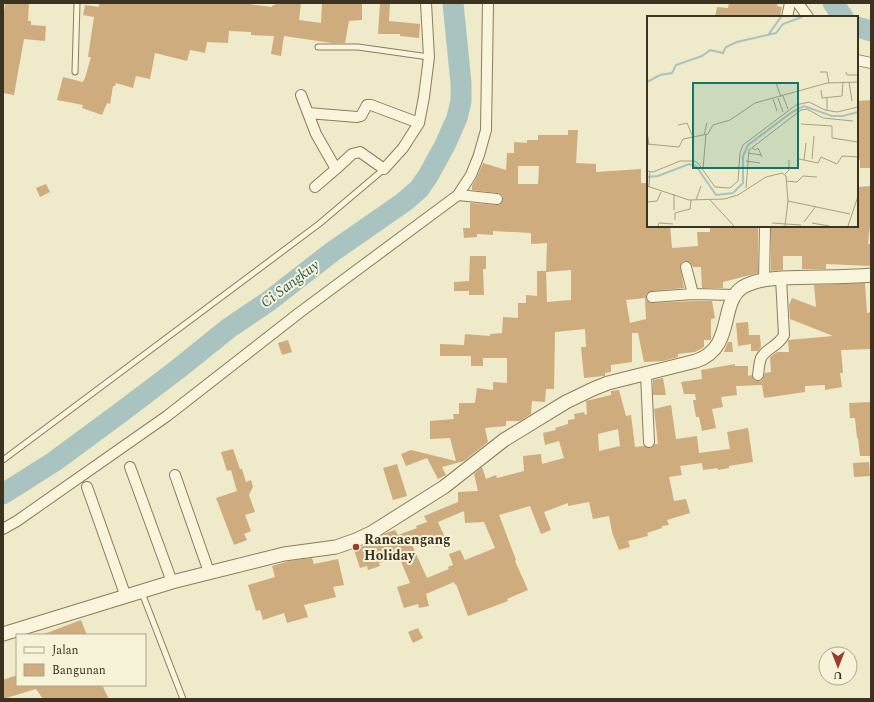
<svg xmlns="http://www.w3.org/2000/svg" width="874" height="702" font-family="Spectral,serif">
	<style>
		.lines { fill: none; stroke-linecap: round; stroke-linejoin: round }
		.river { stroke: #a9c4c0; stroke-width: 21 }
		.building { fill: #ceac7e; fill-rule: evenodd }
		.service-casing { stroke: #8c7d5d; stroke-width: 7 }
		.minor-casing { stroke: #8c7d5d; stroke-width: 12 }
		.tertiary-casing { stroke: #8c7d5d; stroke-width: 15 }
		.service { stroke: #f9f5dc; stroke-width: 5 }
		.minor { stroke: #f9f5dc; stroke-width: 10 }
		.tertiary { stroke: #f9f5dc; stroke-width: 13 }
		.poi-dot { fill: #9c3d2c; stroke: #f6f3d8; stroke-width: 1.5 }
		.labels { text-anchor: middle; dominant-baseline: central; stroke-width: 4; stroke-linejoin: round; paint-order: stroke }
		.poi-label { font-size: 14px; font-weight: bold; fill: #3c3220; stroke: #f6f3d8; text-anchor: start }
		.water-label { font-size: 15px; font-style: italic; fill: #30585c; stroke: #f6f3d8 }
		.inset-river { fill: none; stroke: #a9c4c0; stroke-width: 2 }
		.inset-road { fill: none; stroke: #a7a085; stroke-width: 1 }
		.view { fill: #0f766e; fill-opacity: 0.15; stroke: #0f766e; stroke-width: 2 }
		.inset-edge { fill: none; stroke: #3c3220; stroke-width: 2 }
	</style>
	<rect width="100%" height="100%" fill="#efeac9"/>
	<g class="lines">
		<path class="river" d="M833,3L843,17
			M857,27L871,31
			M3,494L55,461L124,410L178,369L229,328L269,301L332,252L404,202L419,189L428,176L445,145L457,118L461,101V83L453,3"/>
	</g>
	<path class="building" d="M5,3H29L28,21H31V25L46,26L45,41L24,39L14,95L3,93V21Z
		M99,3H249V4L272,7L273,5H275V3H301L299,20L321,23L322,3L362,4V20L349,21L345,43H332L284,36L281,56L271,54L274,36L251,35V32L229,31L228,43L207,42L205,53L190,50L187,61L155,53L150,79L136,76L133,88L116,83L115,86H113L110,104L107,103L102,115L82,108L83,105L57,100L63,77L83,82L85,78L91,57H88L94,17L83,15L85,5L99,7Z
		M380,3H390L389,21L420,24L419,38L400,36V34H378Z
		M729,3H778L777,6L782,7L780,17H715L717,7L728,8Z
		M871,100V168H860V160H857L858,101Z
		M568,130H578L576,163L596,164V172L641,169V183H648V226H670L672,248L698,246L697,232H710V226H758V273L723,282V288H702L701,267H693L690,262L685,261L682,262L680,266L684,288L652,291L646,294V300L652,303L693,301H712L715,318L711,319V340H704V347L695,352L678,354V357L663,361L644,362L638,333H632V362L611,365V372L605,373V376H603L584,378L581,347H586L585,329L555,332L554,389H546L545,402L532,401L531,414L520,421H506V426L485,428L488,442L464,461L442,467L446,475L438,479L427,458L406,466L401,454L411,450L456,461L450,438L430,439V421L454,419L453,414H459V403H475L477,388L493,390V382L507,383V358H483V366H471V356H440V344L464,345L465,334L490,336V334L502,333L503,317L518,318V303H526V295L537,296V271H546L547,302L571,300V270L546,272L547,243L531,244V233L493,231V235L477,234V237L464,238L463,228H470V203L497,205H500L503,200V196L498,193L472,190V186L477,177L483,163L506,170L507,153H514V142L527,143V140H538V135H568ZM518,166H539L538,184H518ZM645,298L646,319L630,323L626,300Z
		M46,184L50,192L40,197L36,188Z
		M871,186V217L868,244H871V266L826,264V269H802V256H783V270L771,271V226H858V206H857V187Z
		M470,256H486V269H483L484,295H469V291H454V282L469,281Z
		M865,283L867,313L871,312V349L841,350L843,373H840L842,387L825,390V385L805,386V392L764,398L762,385L736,386L737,395L721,397L723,407L712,409L716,428L702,431L699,417H696L693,400H696L695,394H684L681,382L702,379L701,370L735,364V366H748V376L752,375L754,380L757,381H761L763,379L765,373L771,372L770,357L777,352H789L788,340L833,336L790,319L789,305L792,298L816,307L814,285Z
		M748,322L749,335H760L761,347L758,351H751V344L738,346L736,323Z
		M288,340L292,352L282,355L278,343Z
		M728,342H732L733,352H724Z
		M663,378L666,395H653V380Z
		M619,390L626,416L631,415L635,447L644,446L650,448L655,444H658L654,409L671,405L676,439L697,436L699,453L730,449L727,432L748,428L753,462L729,466V468L718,470V468L703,470L702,463L680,466L682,475L669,477L674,501L686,499L690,513L667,520L669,525L662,526V528L647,533L648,536L628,541L630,547L619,550L612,532L609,516L593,519L589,502L568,506V503L544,512L551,530L541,534L530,506L499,515L516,560L515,561L528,590L507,599L508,601L468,616L456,584L455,585L454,582L426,594L429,606L419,608L418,604L404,608L397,587L410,583L399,557L379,563L380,566L368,570L367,566L360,568L354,550L361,548V547L386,533L395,530L398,535L417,528L416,526L427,522L424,516L458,502V492L478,491L474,474L482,467L486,479L496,475L497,478L524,471L523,456L541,454L542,464L564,458L559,441L545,445L543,433L556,430L555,428L568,424V420L575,419L574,414L584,412L585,415L587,414L586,401L611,395V391ZM618,429L620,446L599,451L598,434ZM464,511L465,523L484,522L495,548L465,560L460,550L449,554L453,565L448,567L449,569L427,578L412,545L431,536L436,547L447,542L438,522Z
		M871,402V456H860L858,438H857L855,418H850L849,403Z
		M233,449L240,469H242L246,482L251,480L253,487L249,495L255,512L245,515L251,531L244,534L247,540L234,545L216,498L237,491L231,470L227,471L221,452Z
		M869,462L870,476L854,477L853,463Z
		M397,464L407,496L393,500L383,468Z
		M312,558L314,564L338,559L344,585L333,587L336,597L304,605L308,617L287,623L284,613L263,620L260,610L256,611L248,585L275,577L272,566L289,561Z
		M81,620L87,635H44V634Z
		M418,628L423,638L413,643L408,632Z
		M17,675V685H102L109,699H43L36,689L3,699V680Z"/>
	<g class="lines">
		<defs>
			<path id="service" d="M318,47H358L429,57
				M75,72L77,3
				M3,460L319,224L384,169
				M142,593L183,699"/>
			<path id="minor" d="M798,3L808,17
				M787,17L790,3
				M857,60L871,63
				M301,95L316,134L336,169L352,154L360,152L384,169L403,148L419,123L424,97L429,57L426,3
				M308,113L357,117L361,116L367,105H371L419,123
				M315,187L336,169
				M458,195L497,199
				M686,267L693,294L735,295
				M764,279L765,226
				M652,297L693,294
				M646,374L649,442
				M758,375C759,369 759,363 761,358C766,348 778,347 784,335L781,278
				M130,467L172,582
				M175,475L209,572
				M87,487L126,597
				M3,529L17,521L167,416L299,313L458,195L471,175L479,155L486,130L488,3"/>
			<path id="tertiary" d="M3,634L172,582L284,554L336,547L356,540L371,533L444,487L504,440L566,402L593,389L608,383L696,361C736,347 718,303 743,287C755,280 769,279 782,278C812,276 842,278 871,275"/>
		</defs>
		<use href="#service" class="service-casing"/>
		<use href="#minor" class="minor-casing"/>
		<use href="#tertiary" class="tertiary-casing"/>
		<use href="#service" class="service"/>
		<use href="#minor" class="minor"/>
		<use href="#tertiary" class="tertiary"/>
	</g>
	<circle class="poi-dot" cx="356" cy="547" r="4"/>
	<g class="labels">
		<g class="poi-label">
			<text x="364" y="539">Rancaengang<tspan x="364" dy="16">Holiday</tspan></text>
		</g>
		<g class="water-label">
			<text transform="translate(290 284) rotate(-37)">Ci Sangkuy</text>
		</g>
	</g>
	<g transform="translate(647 16)">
		<rect width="211" height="211" fill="#efeac9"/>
		<path class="inset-river" d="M121,19L134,1M0,66L13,59L25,57L29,49L55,40L63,34L76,37L79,31L90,26L129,17L136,8L155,1M0,161L11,160L42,148L49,150L69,179L86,177L96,167V140L101,129L145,96L157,90L185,100H196L211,96"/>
		<path class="inset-road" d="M173,56H180L182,67M199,56L200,59H211M202,66L205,85M129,67L134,81M174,74L175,82L195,80L196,66M136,80L141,93M131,82L136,96M126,83L130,95M180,94V81M154,108L185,110V122L211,126M31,109L40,107L45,119M0,116L2,129M57,119L60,107M0,128L32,131L36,123L61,118L66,109L83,104L108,87L180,67L211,66M105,132L108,134L111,132L115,141M101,137L114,139M152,143L171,147L174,141L190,148L195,140L211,141M165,143L167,120M157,144L159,127M99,145L113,147M56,153L59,118M0,155L6,156L33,145H47L51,147L68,171L83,172L91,165L93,137L96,129L149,89L162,86L178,94L190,96L211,91M138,158L142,154V144M139,165L150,166L156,160L170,161M0,170L42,184L77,183L91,179L119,161L135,157L139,160L141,185L203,198M2,170L3,156M99,172L102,134L154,94L160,93L176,102L206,105M49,184L54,170M63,184L87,210M0,186L10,185L14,176M27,194V178M28,204V197L43,193L44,184M157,206L169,190M125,207L154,209M165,207L182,210M11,210L12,207L26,208M138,210L141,185M201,210L211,180"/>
		<path class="view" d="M46,67H151V152H46Z"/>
		<rect width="211" height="211" class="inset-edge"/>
	</g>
	<rect width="874" height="702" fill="none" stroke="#3c3220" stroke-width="8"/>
	<rect x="16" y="634" width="130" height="52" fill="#f6f3d8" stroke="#aca68e"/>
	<rect x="24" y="647" width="20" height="6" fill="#f9f5dc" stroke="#aca68e"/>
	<text x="52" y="654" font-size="12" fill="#3c3220">Jalan</text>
	<rect x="24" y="664" width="20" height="12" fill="#ceac7e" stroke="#aca68e"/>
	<text x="52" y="674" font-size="12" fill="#3c3220">Bangunan</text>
	<g transform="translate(838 666) rotate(180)"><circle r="19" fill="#f6f3d8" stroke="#aca68e"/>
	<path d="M0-3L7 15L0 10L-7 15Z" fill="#9c3d2c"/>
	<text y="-6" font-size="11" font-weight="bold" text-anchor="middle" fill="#3c3220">U</text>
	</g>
</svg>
